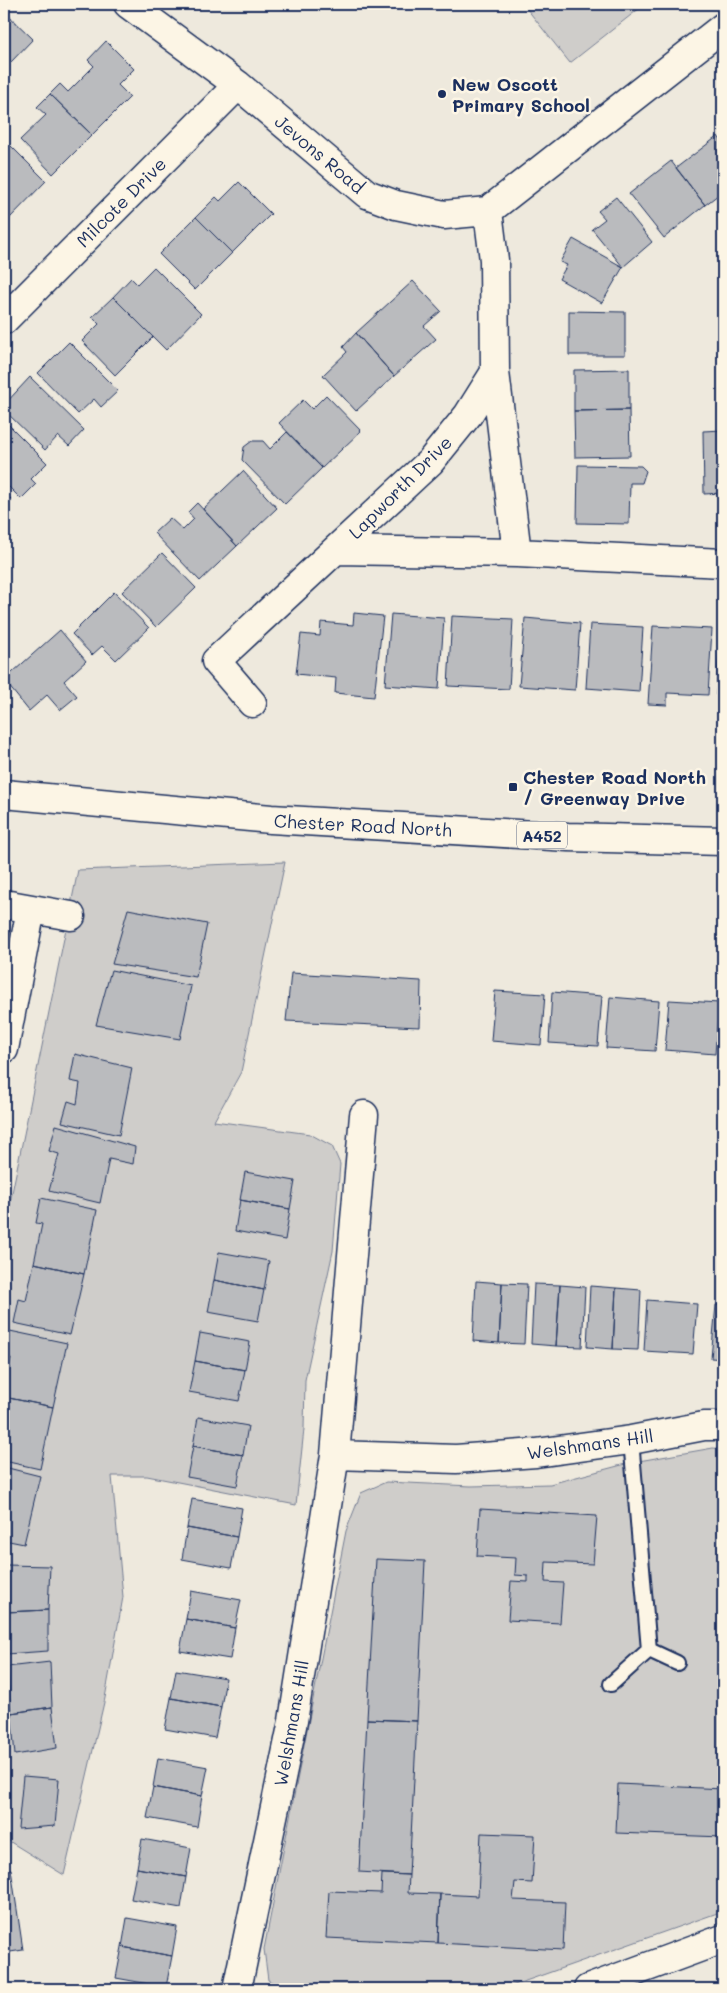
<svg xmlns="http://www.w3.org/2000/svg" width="727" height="1993" font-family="Mali,sans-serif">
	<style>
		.green { fill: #cfcdca; stroke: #757e94 }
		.building { fill: #babbbe; stroke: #1b2f5e }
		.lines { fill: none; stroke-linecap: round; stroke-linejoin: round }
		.service-casing { stroke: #1b2f5e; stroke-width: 18 }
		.minor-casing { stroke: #1b2f5e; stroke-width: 31 }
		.trunk-casing { stroke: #1b2f5e; stroke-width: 31 }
		.service { stroke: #fcf5e5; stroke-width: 14 }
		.minor { stroke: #fcf5e5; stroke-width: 28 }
		.trunk { stroke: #fcf5e5; stroke-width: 28 }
		.poi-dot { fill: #1b2f5e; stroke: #fcf5e5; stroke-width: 2 }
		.labels { text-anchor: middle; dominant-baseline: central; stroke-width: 5; stroke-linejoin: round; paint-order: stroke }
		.shield { fill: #fcf5e5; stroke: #5e6a86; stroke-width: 1 }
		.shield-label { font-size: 16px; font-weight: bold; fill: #1b2f5e }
		.poi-label { font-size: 18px; font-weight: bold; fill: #1b2f5e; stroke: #fcf5e5; text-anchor: start }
		.street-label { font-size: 18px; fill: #1b2f5e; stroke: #fcf5e5 }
	</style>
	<rect width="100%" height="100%" fill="#eee9dd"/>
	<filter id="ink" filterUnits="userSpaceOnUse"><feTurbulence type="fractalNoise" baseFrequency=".02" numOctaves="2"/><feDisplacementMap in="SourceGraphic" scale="10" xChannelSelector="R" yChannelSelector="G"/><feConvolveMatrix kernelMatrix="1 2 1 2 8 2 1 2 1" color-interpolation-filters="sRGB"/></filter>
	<g filter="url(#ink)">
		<path class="green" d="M523,4H645L570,63Z
			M285,862L241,1072L214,1121L310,1134L332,1146L340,1164L333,1251L305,1380L304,1429L296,1505L147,1476H112L123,1597L105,1698L64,1875L4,1838V1232L78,870Z
			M713,1448L723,1449V1911L503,1989H283L268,1980L264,1949L346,1531L361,1493L386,1482L471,1486L550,1484L633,1462Z"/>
		<path class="building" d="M4,11L33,39L11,62L4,54Z
			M106,41L134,69L118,85L130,97L92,135L50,94L60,84L68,92L94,66L88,60Z
			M50,94L92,135L53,174L20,140L46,115L37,107Z
			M718,136L723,144V191L705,205L676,168Z
			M11,146L46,181L8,220L4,216V154Z
			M671,161L705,205L664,238L629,194Z
			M239,182L271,214L232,253L196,217L216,197L220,201Z
			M616,197L652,242L623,267L592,229L605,219L598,211Z
			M196,217L232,253L195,290L159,254Z
			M573,239L623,267L602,303L559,279L567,265L560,262Z
			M154,267L201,314L166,350L113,297L131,278L137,284Z
			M413,281L441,311L424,326L436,339L394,376L356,333Z
			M113,297L153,337L115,375L82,341L99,324L92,317Z
			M569,311L625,312V355H569Z
			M356,333L394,376L356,411L323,375L347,352L343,347Z
			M69,342L118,391L101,407L94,399L78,414L38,373Z
			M629,369V410L574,411V370Z
			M30,377L84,430L69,446L58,436L45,450L4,410V405Z
			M326,395L361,431L322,468L279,423L303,400L312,409Z
			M629,410L630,456L575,457L574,411Z
			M4,420L47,463L31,479L36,484L21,499L4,482Z
			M723,430V493L704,494L703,431Z
			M287,432L322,468L285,504L242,460L244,447L252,441H263L270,449Z
			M578,465L641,466L646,471L642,483H630L629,524L577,523Z
			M243,471L277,508L237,546L203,509Z
			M4,492L12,500L4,509Z
			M197,503L237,546L200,581L154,533L170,518L183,530L194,519L188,512Z
			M162,553L196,588L156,627L122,592Z
			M114,592L149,628L116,660L102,646L92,655L72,634Z
			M354,613L383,616L374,697L335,693L336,678L296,674L301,634L320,636L321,622L353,625Z
			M391,614L444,618L439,689L385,685Z
			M452,616L513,619L509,689L448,686Z
			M525,618L580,623L575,690L519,686Z
			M590,624L643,627L639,692L586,688Z
			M653,626L712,629L708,695L667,693V705L648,704Z
			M60,630L86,661L64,681L77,696L60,710L47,695L29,711L4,680Z
			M720,632H723V695H716Z
			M128,909L207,924L196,977L112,964Z
			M111,970L191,986L180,1039L96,1025Z
			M291,973L421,981L420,1027L286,1021Z
			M495,991L545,994L541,1045L491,1041Z
			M552,992L602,996L598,1046L549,1043Z
			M610,997L659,1001L655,1051L606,1048Z
			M669,1000L719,1003L715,1054L665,1050Z
			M75,1054L132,1068L119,1135L62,1122L68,1101L77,1104L80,1083L70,1081Z
			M56,1125L135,1147L133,1164L109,1159L100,1203L49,1191L59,1154L49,1151Z
			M245,1172L295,1181L290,1209L240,1200Z
			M41,1198L97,1210L84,1274L34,1263L42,1224L36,1223Z
			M240,1200L290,1209L285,1240L235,1231Z
			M219,1252L269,1261L264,1290L214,1280Z
			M34,1263L84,1274L70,1335L14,1323L19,1299L26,1301Z
			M214,1280L264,1290L258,1321L208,1312Z
			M476,1281L502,1283L499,1343L473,1341Z
			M502,1283L527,1284L524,1344L499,1343Z
			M534,1284L560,1285L556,1346L531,1344Z
			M560,1285L585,1287L582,1347L556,1346Z
			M590,1286L616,1288L613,1349L587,1347Z
			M616,1288L641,1290L638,1350L613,1349Z
			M647,1300L697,1304L693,1354L644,1351Z
			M716,1305H723V1359L711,1358Z
			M10,1331L67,1343L53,1407L4,1397L11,1358L5,1357Z
			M200,1333L250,1342L245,1370L195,1361Z
			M195,1361L245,1370L239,1401L189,1392Z
			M4,1397L53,1407L40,1469L4,1461Z
			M198,1417L248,1426L243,1455L193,1446Z
			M193,1446L243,1455L237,1486L187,1477Z
			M4,1467L40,1476L24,1544L4,1540Z
			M192,1499L242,1508L237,1537L187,1528Z
			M480,1509L597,1516L593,1564L546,1562L545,1582L563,1583L560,1623L508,1620L511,1581L528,1582V1576L515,1575L516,1558L477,1556Z
			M187,1528L237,1537L231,1568L182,1559Z
			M376,1559L425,1561L417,1721L367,1719Z
			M6,1565L50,1566L48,1610L6,1612Z
			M191,1591L241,1600L235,1628L186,1619Z
			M48,1610V1651L6,1654V1612Z
			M186,1619L235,1628L230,1659L180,1651Z
			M50,1662L52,1707L11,1713L7,1667Z
			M176,1670L226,1678L221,1707L171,1698Z
			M171,1698L221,1707L215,1738L165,1729Z
			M52,1707L57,1748L15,1755L11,1713Z
			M367,1719L417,1721L409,1875L359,1872Z
			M158,1758L208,1767L202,1796L153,1787Z
			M23,1776L59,1779L55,1826L18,1829Z
			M618,1784L723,1789V1837L616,1833Z
			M153,1787L202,1796L197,1827L147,1818Z
			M481,1833L535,1835L532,1883L515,1882L513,1900L565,1902L563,1950L438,1943L440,1894L478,1896Z
			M142,1839L191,1848L186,1877L137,1868Z
			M137,1868L186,1877L181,1908L131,1899Z
			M11,1869L23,1950L4,1953V1870Z
			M382,1874L409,1875L408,1893L440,1894L438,1943L326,1938L329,1891L381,1893Z
			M127,1918L177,1927L172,1956L122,1947Z
			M122,1947L172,1956L166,1987L116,1978Z"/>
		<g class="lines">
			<defs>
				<path id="service" d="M631,1440L649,1650L677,1663
					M611,1684L649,1650"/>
				<path id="minor" d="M128,4L238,85L367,194L396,205L444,215L488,211L723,27
					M488,211L494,260L495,372L517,553
					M4,320L238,85
					M337,550L517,553L723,563
					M252,703L216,661L430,462L468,415L495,372
					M4,904L71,916
					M4,1049L31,909
					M335,1455L364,1115
					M237,1989L293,1721L335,1455L456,1459L536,1453L631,1440L704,1426H723
					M588,1989L723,1939"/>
				<path id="trunk" d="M4,794L271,819L568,837L723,841"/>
			</defs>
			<use href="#service" class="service-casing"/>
			<use href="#minor" class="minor-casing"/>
			<use href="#trunk" class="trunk-casing"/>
			<use href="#service" class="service"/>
			<use href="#minor" class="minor"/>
			<use href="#trunk" class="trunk"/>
		</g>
	</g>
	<g class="poi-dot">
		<circle cx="442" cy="94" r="5"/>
		<rect x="508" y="782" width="10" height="10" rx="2.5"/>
	</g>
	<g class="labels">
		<rect class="shield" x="517" y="821.5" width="50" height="27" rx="4"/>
		<g class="shield-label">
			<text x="542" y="835">A452</text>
		</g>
		<g class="poi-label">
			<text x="452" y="84">New Oscott<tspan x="452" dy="21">Primary School</tspan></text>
			<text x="523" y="777">Chester Road North<tspan x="523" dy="21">/ Greenway Drive</tspan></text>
		</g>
		<g class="street-label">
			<text transform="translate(320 154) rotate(40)">Jevons Road</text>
			<text transform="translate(121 202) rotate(-45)">Milcote Drive</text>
			<text transform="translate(400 487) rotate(-45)">Lapworth Drive</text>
			<text transform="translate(363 825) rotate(3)">Chester Road North</text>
			<text transform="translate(590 1444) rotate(-8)">Welshmans Hill</text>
			<text transform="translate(291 1723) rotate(-80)">Welshmans Hill</text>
		</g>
	</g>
	<rect width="727" height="1993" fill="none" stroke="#fcf5e5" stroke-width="20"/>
	<rect x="10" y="10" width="707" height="1973" fill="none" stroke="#1b2f5e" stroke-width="2" filter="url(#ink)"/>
</svg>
